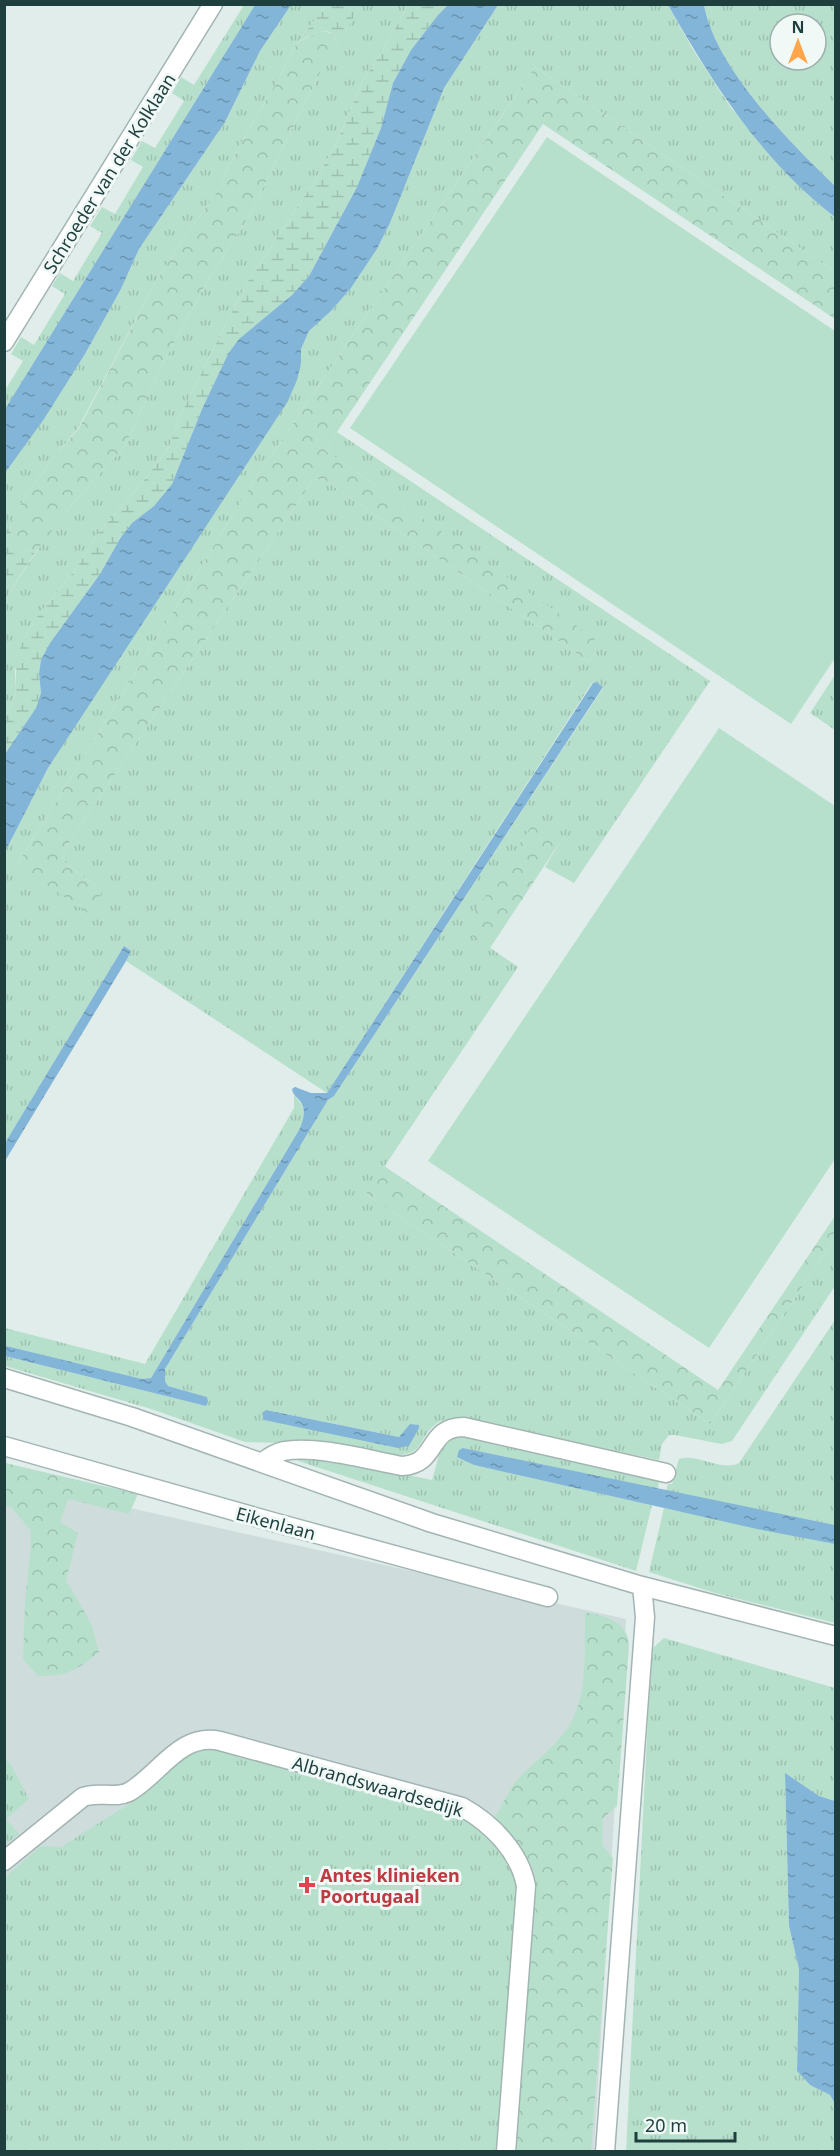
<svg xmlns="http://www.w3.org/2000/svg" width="840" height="2156" font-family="'Noto Sans',sans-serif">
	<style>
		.built { fill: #cedddb }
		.grass { fill: url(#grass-tufts); fill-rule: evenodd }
		.forest { fill: url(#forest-crowns) }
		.wetland { fill: url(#wetland-marsh) }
		.pitch { fill: #b7e0cc }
		.water { fill: url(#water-ripples) }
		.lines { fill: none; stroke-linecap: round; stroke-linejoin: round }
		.minor-casing { stroke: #a2b5b3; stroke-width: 21 }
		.minor { stroke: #fff; stroke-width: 18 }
		.health-dot { fill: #e0444e; stroke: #f1f9f7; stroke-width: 2 }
		.labels { text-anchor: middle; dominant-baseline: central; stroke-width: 6; stroke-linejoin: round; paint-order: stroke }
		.street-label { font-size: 18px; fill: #1f3f3f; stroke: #f1f9f7 }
		.health-label { font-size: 18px; font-weight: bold; fill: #be3a42; stroke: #f1f9f7; text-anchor: start }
	</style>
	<defs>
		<pattern id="grass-tufts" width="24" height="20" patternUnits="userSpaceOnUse" patternTransform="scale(1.5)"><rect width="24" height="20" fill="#b7e0cc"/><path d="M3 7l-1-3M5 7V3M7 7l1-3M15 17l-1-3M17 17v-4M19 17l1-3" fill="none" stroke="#9dc1b0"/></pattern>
		<pattern id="forest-crowns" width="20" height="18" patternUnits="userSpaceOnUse" patternTransform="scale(1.5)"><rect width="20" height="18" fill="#b7e0cc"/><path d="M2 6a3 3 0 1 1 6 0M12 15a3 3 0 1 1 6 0" fill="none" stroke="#9dc1b0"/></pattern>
		<pattern id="wetland-marsh" width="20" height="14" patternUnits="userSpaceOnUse" patternTransform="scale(1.5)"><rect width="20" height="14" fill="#b7e0cc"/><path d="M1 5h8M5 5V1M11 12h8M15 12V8" fill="none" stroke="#9dc1b0"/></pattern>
		<pattern id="water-ripples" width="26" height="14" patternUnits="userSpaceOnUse" patternTransform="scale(1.5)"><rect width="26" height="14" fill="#82b5d8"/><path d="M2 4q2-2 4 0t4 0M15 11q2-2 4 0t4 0" fill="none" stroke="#6a95b1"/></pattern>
	</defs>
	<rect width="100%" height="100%" fill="#e0edea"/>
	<path class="built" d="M5,1480L626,1619L594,2151L5,2152Z"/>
	<path class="grass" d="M244,5H255L5,409L4,392L23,361L11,354L21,337L34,345L65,294L52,286L60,273L73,281L102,233L90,226L102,207L115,214L143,167L131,160L142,141L155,148L184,101L172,93L181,77L194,85Z
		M291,5H326L297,43L278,80L243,139L215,195L181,242L155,283L78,428L59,451L25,497L5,535V473L44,418L85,354L121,289L139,249L225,122L260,51Z
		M361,5H408L389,40L362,82L336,144L314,182L246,284L179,418L169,447L142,483L99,532L75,570L36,618L23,640L15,671L16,691L12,704L5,717V599L45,539L73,503L125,446L157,375L205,285L248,218L320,73Z
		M498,5H668L692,48L731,108L835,217V272L535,67L250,487L17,865L103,891L67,865L62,856L66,847L313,480L323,479L588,661C597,654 597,648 593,638L325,450L337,432L710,681L574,883L545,867L560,842L463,929L518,967L366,1194L710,1424L835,1238V1286L732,1441L722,1444L675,1435H669L662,1444L659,1460L459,1418C451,1419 443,1419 436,1424C418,1437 427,1452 397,1456L315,1444L245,1442L151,1409L5,1366V1356L206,1406L207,1397L168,1386L165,1381V1369L328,1100L334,1096L603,688L596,682L592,683L327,1093L126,961L131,951L124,946L5,1143V852L48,768L301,363V349L309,331L331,311L351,288L377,249L390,223L444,88ZM267,1410L399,1437L419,1425L409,1446Z
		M704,5H835V186C790,143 715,67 704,5ZM780,24H816V60H780Z
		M835,675V730L810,713Z
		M294,1095C306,1107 306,1115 299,1130L151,1378L142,1379L5,1347V1328L145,1364L294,1108Z
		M835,1320V1525L666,1491L668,1484H672L679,1459C698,1453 720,1472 739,1463Z
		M455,1437H464L659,1480L658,1489L463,1448L474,1465L652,1505L636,1571L298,1461V1459L337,1460L432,1480L441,1448Z
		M664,1508L835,1544V1623L715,1593L649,1572Z
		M664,1638L835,1688V1801L819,1796L785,1774L789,1926L799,1969L797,2071L810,2085L830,2095L835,2104V2151L626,2152L649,1697L653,1648Z
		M201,1748L211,1749L458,1815C478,1824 507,1855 515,1876C517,1881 517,1888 518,1894L497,2151H5L4,1878L41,1846L61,1847L140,1797L192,1752Z
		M5,1759L11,1765L29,1799L6,1819L19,1834L5,1845Z"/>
	<path class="forest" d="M319,31L332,33L338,44L320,73L248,218L205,285L157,375L125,446L73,503L35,553L16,547L12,540L10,524L25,497L59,451L79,428L155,283L181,242L215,195L243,139L278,80L297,43Z
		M535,67L835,272V319L543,124L325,450L594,638C597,648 597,654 588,661L323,479L313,480L66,847L62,856L67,865L103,891L88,913L17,865L250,487Z
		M536,819L560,834V842L490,948L463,930Z
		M384,1166L718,1390L835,1216V1238L710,1424L366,1194Z
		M5,1463L138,1494L129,1514L68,1499L60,1522L78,1533L66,1580L91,1623L99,1652C78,1670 65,1677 38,1676L23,1659L25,1602L31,1544L30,1530L12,1508L5,1505Z
		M585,1612C606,1617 628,1620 629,1646L617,1806L603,1818L602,1845L613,1858L591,2151H515L536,1880L530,1862L495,1817C503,1805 509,1788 519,1778C535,1761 554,1748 567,1729C589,1696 584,1649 585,1612Z"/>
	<path class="wetland" d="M326,5H361L338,44L332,33C319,28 309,36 297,43Z
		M408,5H449L438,15L411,50L393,83L381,128L357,187L309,276L292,295L240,339L228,354L202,409L172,484L154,506L132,523L121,537L100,574L50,643L39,674L41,693L36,708L5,754V717L12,704L16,691V660L23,640L36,618L75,570L99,532L142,483L169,447L179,418L246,284L314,182L336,144L362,82L389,40Z
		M10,524C12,547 14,546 35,553L5,599V535Z"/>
	<path class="pitch" d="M547,137L835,331V658L791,724L350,428Z
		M719,728L835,806V1159L709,1348L428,1161Z"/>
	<path class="water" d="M449,4L498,5L444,88L390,223L377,249L351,288L331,311L309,331L301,349V363L297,380L288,401L48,768L5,852V754L36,708L41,693L39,674L41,660L50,643L100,574L121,537L132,523L154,506L172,484L202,409L228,354L239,339L292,295L309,276L357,187L381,128L393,83L411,50L438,15Z
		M255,5H291L260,51L225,122L139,249L121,289L85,354L44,419L5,473V409Z
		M668,5H704C715,67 790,143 835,186V217C762,161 713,84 668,5Z
		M596,682L603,687L334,1096L328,1100L165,1369V1381L168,1386L207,1397L208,1402L206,1406L5,1356L6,1346L142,1379L151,1378L299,1130C303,1121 307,1110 300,1101C296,1096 293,1095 292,1089L295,1087L311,1093H327L593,683Z
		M124,946L131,951L126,961L5,1161V1143Z
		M266,1410L399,1437L410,1424L419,1425V1428L409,1446L398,1448L264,1420L262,1413Z
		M463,1448L835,1525V1544L757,1529L474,1465L457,1457L459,1450Z
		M785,1773L819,1796L835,1801V2104L830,2095L810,2085L797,2071L799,1969L789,1926Z"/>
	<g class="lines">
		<defs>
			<path id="minor" d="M4,342L213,4
				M4,1378L132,1417L432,1523L642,1586L836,1636
				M4,1446L273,1522L548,1597
				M263,1462C269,1457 275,1453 284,1451C316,1445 369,1460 402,1466C439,1464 426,1427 464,1427L666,1473
				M4,1861L83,1797C98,1791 115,1799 129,1792C159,1775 180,1732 220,1741L462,1807C491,1823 520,1852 526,1886L506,2152
				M605,2152L645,1617L642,1586"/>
		</defs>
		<use href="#minor" class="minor-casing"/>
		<use href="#minor" class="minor"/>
	</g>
	<path class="health-dot" d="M304 1876h6v6h6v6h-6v6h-6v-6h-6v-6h6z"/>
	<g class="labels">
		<g class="street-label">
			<text transform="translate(109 173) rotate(-58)">Schroeder van der Kolklaan</text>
			<text transform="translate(276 1523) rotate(15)">Eikenlaan</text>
			<text transform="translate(378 1786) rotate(16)">Albrandswaardsedijk</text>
		</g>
		<g class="health-label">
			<text x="320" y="1875">Antes klinieken<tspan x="320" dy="21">Poortugaal</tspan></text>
		</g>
	</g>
	<rect width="840" height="2156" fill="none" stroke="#1f3f3f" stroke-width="12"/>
	<g transform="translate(798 42)"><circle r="28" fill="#f1f9f7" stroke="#9dafad" stroke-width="1.5"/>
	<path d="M0-4.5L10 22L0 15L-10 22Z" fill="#ffa54c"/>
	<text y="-9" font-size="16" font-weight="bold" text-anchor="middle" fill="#1f3f3f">N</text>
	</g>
	<path d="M636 2132v9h99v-9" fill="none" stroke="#1f3f3f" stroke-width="3"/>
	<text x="645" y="2132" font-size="18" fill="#1f3f3f" stroke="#f1f9f7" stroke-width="4.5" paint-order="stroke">20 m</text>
</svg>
